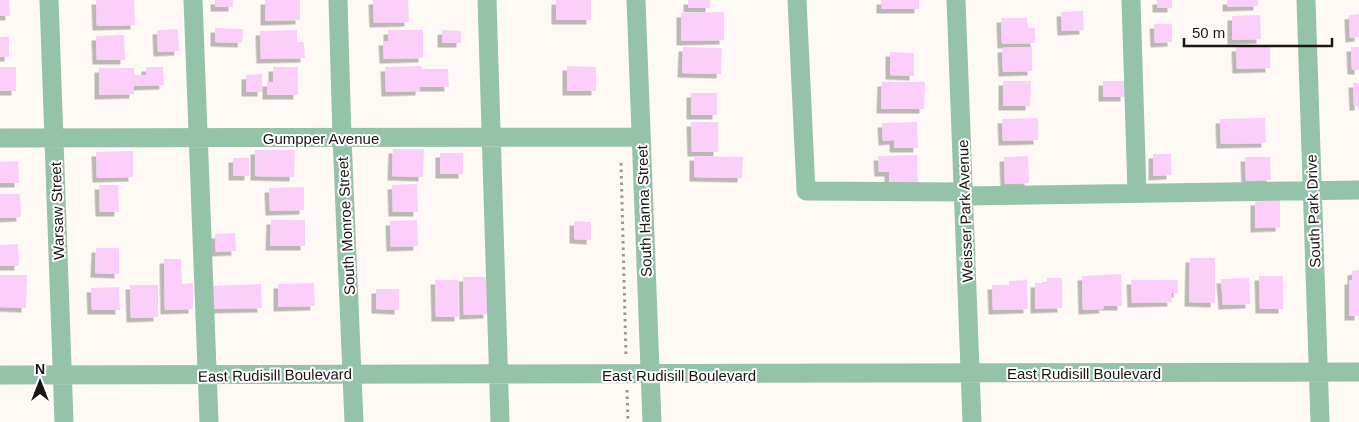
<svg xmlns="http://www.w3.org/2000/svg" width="1359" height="422" font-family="Arial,sans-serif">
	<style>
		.building { fill: #fccffb; filter: url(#shadow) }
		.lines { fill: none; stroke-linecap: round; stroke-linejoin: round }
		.path { stroke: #9a9693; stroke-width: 3; stroke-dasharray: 2.5 4; stroke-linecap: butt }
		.minor { stroke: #95c3a9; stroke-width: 19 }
		.labels { text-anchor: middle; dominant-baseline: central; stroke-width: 4; stroke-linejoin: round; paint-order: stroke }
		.street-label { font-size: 15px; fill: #191614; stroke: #fff }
	</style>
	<defs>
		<filter id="shadow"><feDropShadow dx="-4.5" dy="4.5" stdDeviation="0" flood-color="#0004"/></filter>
	</defs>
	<rect width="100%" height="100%" fill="#fff9f5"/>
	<path class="building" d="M0,0H9L10,16H0Z
		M96,0H134L135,25L97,26Z
		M215,0H233V7H215Z
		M265,0H300V20L265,21Z
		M373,0H408L409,22L374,23Z
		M556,0H591V20H556Z
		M688,0H710V8H688Z
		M881,0H919V9H881Z
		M1157,0H1172V8H1157Z
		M1227,0H1258V6L1227,7Z
		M1083,11L1084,30L1062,31L1061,12Z
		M724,12V40L681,41V13Z
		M1359,14V37L1350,38L1349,15Z
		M1260,15L1261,39L1232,40V16Z
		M1001,18H1027L1028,28H1035V43L1002,44Z
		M1154,24H1172V42L1155,43Z
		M215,28L243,29L242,43L215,42Z
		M178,29L179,51L158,52L157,30Z
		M297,30V42H304L305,58L261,59L260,31Z
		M388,30H423V58L384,59L383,41H388Z
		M442,30L461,31V43H442Z
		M124,35L125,60H97L96,36Z
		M0,37H9V57H0Z
		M1270,46V68L1237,69L1236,47Z
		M683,47L722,48L721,74L682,73Z
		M1032,47V71L1003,72L1002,48Z
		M1351,47H1359V70H1352Z
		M890,52L914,53V76L890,75Z
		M421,66L422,69H448L449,87H420V91L386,92L385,67Z
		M567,66L596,67V91H567Z
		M0,67H16V91H0Z
		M146,67H163L164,85L134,86V94L99,95V68H134V75H146Z
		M273,67H298V95H267V82H273Z
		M262,74V92H246V75Z
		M1003,81H1031L1030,106H1003Z
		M1103,81H1125V97H1103Z
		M882,82H925L924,109H881Z
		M1353,83H1359V106H1354Z
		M691,93H717V115H691Z
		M1038,118V140L1003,141L1002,119Z
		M1265,118L1266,143L1221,144L1220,119Z
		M691,122H718V152H692Z
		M917,122L918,148H894V140L883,141L882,123Z
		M393,149H424L423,177L392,176Z
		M255,150H295L294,177L255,176Z
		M133,151V177L97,178L96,152Z
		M440,153H463V174H440Z
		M1153,154H1171V175L1153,176Z
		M917,155L918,185L889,186V172H879L878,156Z
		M694,156L743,157L742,178L694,177Z
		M1028,156L1029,183L1005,184L1004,157Z
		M1245,157H1270L1271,180L1246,181Z
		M233,158H249V176H233Z
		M18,161L19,183H0V162Z
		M417,184L418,212H393L392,185Z
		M99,185H118L119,212H100Z
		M304,187V210L270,211L269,188Z
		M0,194H20L21,217L0,218Z
		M1280,200V227L1255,228V201Z
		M271,220H305V246H270Z
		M417,220L418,246L391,247L390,221Z
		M574,221L591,222V240L574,239Z
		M235,233L236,251L216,252L215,234Z
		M18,244L19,266H0V245Z
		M96,248H119V274L95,273Z
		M1190,258H1215V303L1189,302Z
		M164,259H181L182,284L193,283V309L165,310Z
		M1359,270V316H1349V280H1352V271Z
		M1121,274L1122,306H1103L1104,309L1083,310L1082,276Z
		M0,275H27L26,308L0,307Z
		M1259,276H1283V309H1260Z
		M463,277H487L488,314L464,315Z
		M1047,278H1062V308L1035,309V283H1047Z
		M1249,278L1250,304L1223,305L1221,279Z
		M435,280H458L459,317H436Z
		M1027,280L1028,309L993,310L992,285H1009V281Z
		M1131,280H1178V293H1171L1172,302L1132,303Z
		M314,283L315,306L278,307V284Z
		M261,284L262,308L212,309L211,286Z
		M130,285H158V317L131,318Z
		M119,287L120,310H92L91,288Z
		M376,289H399V310L376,309Z"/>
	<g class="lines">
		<path class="path" d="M621,163L626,357
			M627,390L628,422"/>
		<path class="minor" d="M49,0L64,422
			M193,0L209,422
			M338,0L342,138L354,422
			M487,0L500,422
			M636,0L652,422
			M797,0L806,191L964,192
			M956,0L972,422
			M1131,0L1137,193
			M1306,0L1320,422
			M0,138L641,137
			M964,196L1359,190
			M0,375L1359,372"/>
	</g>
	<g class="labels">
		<g class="street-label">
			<text x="321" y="138">Gumpper Avenue</text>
			<text transform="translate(57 211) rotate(-92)">Warsaw Street</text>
			<text transform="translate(644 211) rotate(-92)">South Hanna Street</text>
			<text transform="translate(965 211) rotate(-92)">Weisser Park Avenue</text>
			<text transform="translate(1313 211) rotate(-92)">South Park Drive</text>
			<text transform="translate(346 226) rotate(-93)">South Monroe Street</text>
			<text x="1084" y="373">East Rudisill Boulevard</text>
			<text transform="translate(275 375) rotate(-1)">East Rudisill Boulevard</text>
			<text x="679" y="375">East Rudisill Boulevard</text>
		</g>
	</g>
	<g transform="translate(40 382)" stroke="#ffffff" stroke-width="4" paint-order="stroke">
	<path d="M0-4L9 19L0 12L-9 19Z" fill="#191614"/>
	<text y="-8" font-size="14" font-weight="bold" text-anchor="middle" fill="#191614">N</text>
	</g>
	<path d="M1184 38v8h148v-8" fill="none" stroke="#191614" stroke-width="2.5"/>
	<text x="1192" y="38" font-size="15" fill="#191614" stroke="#ffffff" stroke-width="4" paint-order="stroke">50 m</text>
</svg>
